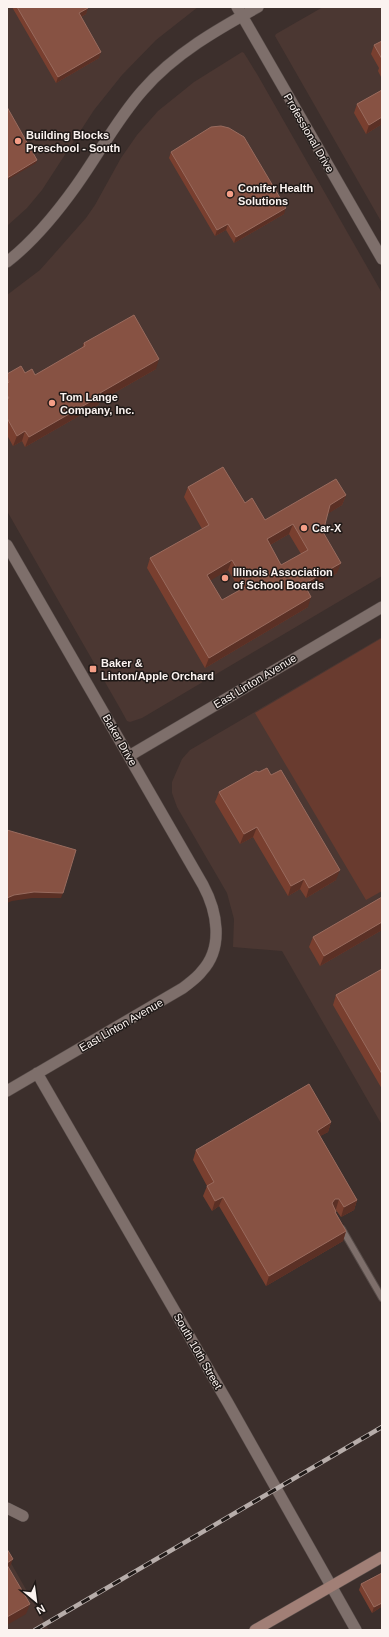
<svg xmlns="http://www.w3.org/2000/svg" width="389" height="1637" font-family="Helvetica,sans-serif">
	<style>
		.built { fill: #4b3732 }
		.green { fill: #693b2f }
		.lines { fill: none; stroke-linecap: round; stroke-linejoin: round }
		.service-casing { stroke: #574c49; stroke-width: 8 }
		.minor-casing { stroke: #574c49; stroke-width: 12 }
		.secondary-casing { stroke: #574c49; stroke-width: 12 }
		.service { stroke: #7e6f6b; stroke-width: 6 }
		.minor { stroke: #7e6f6b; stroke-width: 11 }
		.secondary { stroke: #a17f76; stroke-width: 11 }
		.rail-casing { stroke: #b7adaa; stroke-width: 4.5 }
		.rail { stroke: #1f1917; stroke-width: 3; stroke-dasharray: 9; stroke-linecap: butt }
		.wall { fill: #793f2f; fill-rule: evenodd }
		.shaded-wall { fill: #5b3025 }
		.building { fill: #875243; stroke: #996b5e; fill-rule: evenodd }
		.poi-dot { fill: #f49e87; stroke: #1f1917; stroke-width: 1.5 }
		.labels { text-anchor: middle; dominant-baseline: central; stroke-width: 3; stroke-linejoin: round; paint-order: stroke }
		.street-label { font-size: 11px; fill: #fbf3f0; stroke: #1f1917 }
		.poi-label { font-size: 11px; font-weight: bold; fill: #fbf3f0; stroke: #1f1917; text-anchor: start }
	</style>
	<rect width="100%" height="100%" fill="#3c2f2c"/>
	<path class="built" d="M7,7H198L156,40L122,75L94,110L42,190L27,208L7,226Z
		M323,7H382V223L275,36L276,34Z
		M242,52L244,53L257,74L382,293V576L142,718L130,722L127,721L121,710L7,511V295L40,270L86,218L95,205L121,158L137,135L158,111L194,82Z
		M382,637V1125L282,951L233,947L234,919L227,893L177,807L172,793V782L182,759L190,750Z
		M7,1556L49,1630H7Z"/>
	<path class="green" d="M382,638V891L366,900L255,713Z"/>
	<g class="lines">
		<defs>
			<path id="service" d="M342,1229L382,1298"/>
			<path id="minor" d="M237,7L382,259
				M7,262C34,241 56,214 76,186C99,154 117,119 143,90C174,54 218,29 258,7
				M7,545L203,885C217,911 224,947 202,971C197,978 189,983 183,988L7,1091
				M129,756L382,607
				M37,1073L228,1403L356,1630
				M7,1508L23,1516"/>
			<path id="secondary" d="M255,1630L382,1557"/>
		</defs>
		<use href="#service" class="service-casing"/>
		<use href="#minor" class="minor-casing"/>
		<use href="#secondary" class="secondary-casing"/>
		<use href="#service" class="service"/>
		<use href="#minor" class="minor"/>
		<use href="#secondary" class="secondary"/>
		<defs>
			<path id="rail" d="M35,1630L382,1427"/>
		</defs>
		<use href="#rail" class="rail-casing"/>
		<use href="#rail" class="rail"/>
	</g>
	<path class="wall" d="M12,7H87L86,14L81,17L99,58L56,83Z
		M382,41V79L378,71L379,68L371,54L374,45Z
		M382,90V124L366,134L354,113L357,104Z
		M171,152L284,214L234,243L226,230L215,236L169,158Z
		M84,343L156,369L100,401L98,405L25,447L22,441L13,446L7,435V374L25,373L35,375L82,348Z
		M188,487L245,503L265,520L346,495L342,505L327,514L323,532L337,573L307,590L308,607L205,668L147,568L150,558L202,529L184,497ZM289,534L301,554L281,565L270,545ZM228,570L240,590L222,600L210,580Z
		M259,772L336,880L306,898L300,889L288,896L253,837L240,844L215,802L219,792Z
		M382,897V930L320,966L309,947L313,937Z
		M382,969V1089L333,1005L336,995Z
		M331,1122L328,1132L320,1136L357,1200L354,1210L341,1217L335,1209L336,1213L346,1231L343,1241L266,1286L219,1206L212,1211L203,1196L207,1186L193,1160L196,1150Z
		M382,1573V1608L381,1607L372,1613L359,1590L361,1584Z"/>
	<path class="shaded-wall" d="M88,8L86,14L77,19L79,13Z
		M101,52L99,58L56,83L58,77Z
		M382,117V124L366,134L369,125Z
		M37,160L36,163L7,180V178Z
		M286,208L284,214L234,243L236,237Z
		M228,224L226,230L215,236L217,230Z
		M159,359L156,369L100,401L98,405L25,447L29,437L100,393Z
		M25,431L22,441L13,446L17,436Z
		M346,495L342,505L326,515L330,505Z
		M293,524L289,534L263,549L267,539Z
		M232,560L228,570L203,585L207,575Z
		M341,563L337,573L300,594L304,584Z
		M311,597L308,607L205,668L209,658Z
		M257,827L253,837L240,844L244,834Z
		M340,870L336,880L306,898L309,888Z
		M304,879L300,889L288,896L291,886Z
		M34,892L63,893L61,898H32L12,901L7,903V898L14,895Z
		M382,922V930L320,966L324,956Z
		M331,1122L328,1132L313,1140L317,1131Z
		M223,1197L219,1206L212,1211L215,1201Z
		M335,1199H339L336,1209H331L332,1203Z
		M357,1200L354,1210L341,1217L344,1207Z
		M346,1231L343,1241L266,1286L269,1276Z
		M13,1559L9,1569L7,1571V1563Z
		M382,1603L381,1607L372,1613L374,1607Z
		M30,1604L26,1614L7,1625V1617Z"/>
	<path class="building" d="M17,7H87L88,8L79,13L101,52L58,77Z
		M382,41V59L374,45Z
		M382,90V117L369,125L357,104Z
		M7,107L37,160L7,178Z
		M221,126L229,128L244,137L286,208L236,237L228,224L217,230L171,152L211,127Z
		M134,315L159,359L100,393L102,395L29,437L25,431L17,436L7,418V399L9,398L7,395V384L9,382L7,378V374L21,366L25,373L32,369L35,375L85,346L84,343Z
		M223,467L245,503L252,498L265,520L336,479L346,495L330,505L323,532L341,563L304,584L311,597L209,658L150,558L209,525L188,487ZM293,524L308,550L281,565L267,539ZM232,560L247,586L222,600L207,575Z
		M267,768L271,775L281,770L340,870L309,888L304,879L291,886L257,827L244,834L219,792L256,771L259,772Z
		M7,830L76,850L63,893L34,892L14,895L7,898Z
		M382,897V922L324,956L313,937Z
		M382,969V1074L336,995Z
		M309,1084L331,1122L317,1131L357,1200L344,1207L339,1199H335L332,1203L336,1212H335L346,1231L269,1276L223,1197L215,1201L207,1186L214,1182L196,1150Z
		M7,1549L13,1559L7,1563Z
		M7,1565L30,1604L7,1617Z
		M382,1573V1603L374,1607L361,1584Z"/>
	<g class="poi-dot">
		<circle cx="18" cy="141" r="4"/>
		<circle cx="230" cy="194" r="4"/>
		<circle cx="52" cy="403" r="4"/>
		<circle cx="304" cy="528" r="4"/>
		<circle cx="225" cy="578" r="4"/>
		<rect x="89" y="665" width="8" height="8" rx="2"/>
	</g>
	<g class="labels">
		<g class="street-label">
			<text transform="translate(309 133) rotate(60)">Professional Drive</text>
			<text transform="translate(255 681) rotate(-31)">East Linton Avenue</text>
			<text transform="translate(120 740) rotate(60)">Baker Drive</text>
			<text transform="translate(121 1025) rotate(-30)">East Linton Avenue</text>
			<text transform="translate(198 1351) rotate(60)">South 10th Street</text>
		</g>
		<g class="poi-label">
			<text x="26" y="135">Building Blocks<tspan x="26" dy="13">Preschool - South</tspan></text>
			<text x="238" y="188">Conifer Health<tspan x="238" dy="13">Solutions</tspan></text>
			<text x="60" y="397">Tom Lange<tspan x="60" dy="13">Company, Inc.</tspan></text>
			<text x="312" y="528">Car-X</text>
			<text x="233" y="572">Illinois Association<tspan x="233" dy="13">of School Boards</tspan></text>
			<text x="101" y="663">Baker &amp;<tspan x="101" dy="13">Linton/Apple Orchard</tspan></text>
		</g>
	</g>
	<rect width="389" height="1637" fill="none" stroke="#fbf3f0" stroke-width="16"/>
	<g transform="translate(36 1601) rotate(151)" stroke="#1f1917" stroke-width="3" paint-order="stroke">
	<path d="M0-3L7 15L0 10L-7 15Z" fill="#fbf3f0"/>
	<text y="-6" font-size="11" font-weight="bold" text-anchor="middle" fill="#fbf3f0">N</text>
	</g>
</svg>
